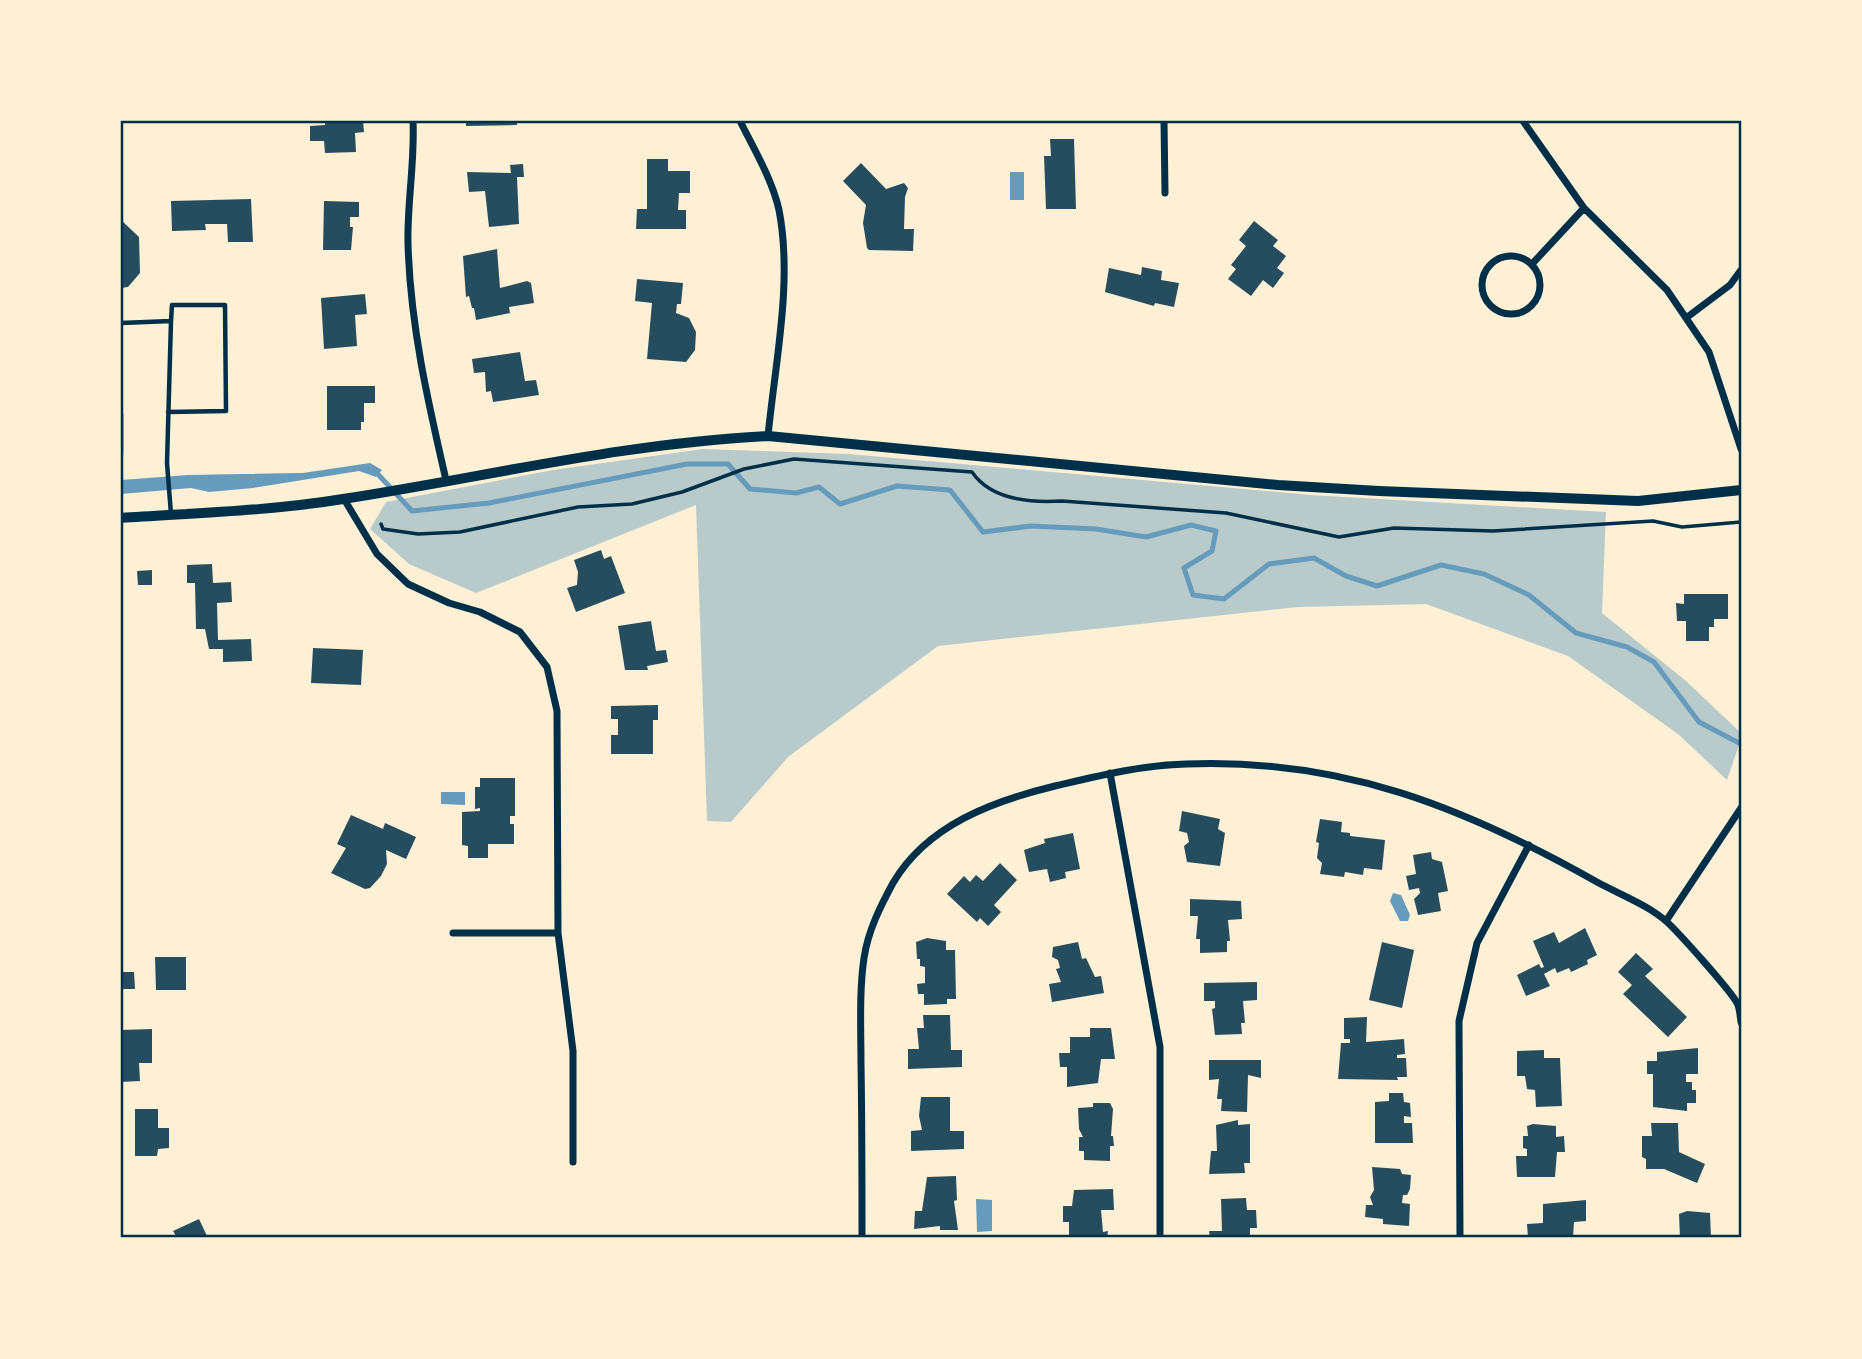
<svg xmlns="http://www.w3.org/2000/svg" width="1862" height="1359" font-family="Manrope,sans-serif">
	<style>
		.green { fill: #b9caca }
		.water { fill: #669bbc }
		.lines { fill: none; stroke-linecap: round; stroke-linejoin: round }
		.stream { stroke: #669bbc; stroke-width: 5 }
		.building { fill: #264d5e }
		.path { stroke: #003049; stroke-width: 3.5 }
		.service { stroke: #003049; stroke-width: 4.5 }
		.minor { stroke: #003049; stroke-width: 7 }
		.secondary { stroke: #003049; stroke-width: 10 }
		.neatline { fill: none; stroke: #003049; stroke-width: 2.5 }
	</style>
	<rect width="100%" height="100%" fill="#fdf0d5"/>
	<path class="green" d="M703,449L849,454L1311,495L1606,512L1602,613L1686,681L1741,733V739L1727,780L1678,734L1568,656L1426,604L1298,607L938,646L788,757L731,822L707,821L696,505L476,593L409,564L370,529L386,502L553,470Z"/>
	<path class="water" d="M1010,172H1024V200H1010Z
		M370,463L382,470L376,477L359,471L253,488L209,492L191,488L121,494V480L188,475L303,473Z
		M441,792H465V805L441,804Z
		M1393,893L1401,895L1410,915L1408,921H1400L1390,901Z
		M976,1199L992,1200V1231L977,1232Z"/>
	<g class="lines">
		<path class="stream" d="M375,471L412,511L489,503L687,464H728L750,489L796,493L819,487L840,504L897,486L950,490L983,532L1031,526L1096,529L1146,537L1191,525L1216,531L1212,551L1184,568L1193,595L1224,599L1269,564L1314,558L1346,576L1377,586L1441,565L1484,574L1529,595L1576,633L1627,647L1654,662L1699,722L1741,744"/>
	</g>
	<path class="building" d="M325,121H363L364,132L355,133L356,152L325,153L324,141H310V126L325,125Z
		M466,121H517V125L466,126Z
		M1050,139H1074L1076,209H1046L1044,156H1051Z
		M647,159H668V171H690V193H679L678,210H686V229H636L637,209H647Z
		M861,163L886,189L904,183L908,188L905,197L904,229H914L913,251L869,250L867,248L863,223L866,205L843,181Z
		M523,164L524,177H517L519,224L489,227L485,191L469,192L467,172L511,173L510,165Z
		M251,199L253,242H228L227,224H205L206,230L172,231L171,201Z
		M324,201L359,202V217H350V227H353L351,250H323Z
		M121,220L139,237L140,273L128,287L121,288Z
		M1254,221L1278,240L1273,246L1286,256L1277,268L1284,273L1273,288L1263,280L1251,296L1228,279L1236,269L1231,265L1246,246L1239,240Z
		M497,249L500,288L527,281L531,283L534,303L509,307L510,313L476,320L474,308H472L469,296L466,297L463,256Z
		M1142,267L1162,271L1161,280L1179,283L1174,307L1155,303L1154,306L1105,292L1109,268L1141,275Z
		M637,279L683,283L681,304H677L676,313L689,318L696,332L695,350L686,362L647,359L652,303L635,301Z
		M365,294L367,314L355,315L357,346L324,349L321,298Z
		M520,352L525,381L536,380L539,395L493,402L491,391L486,392L485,372L474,373L472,359Z
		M327,386H375V403H364V422H361V430H327Z
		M601,550L604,559L611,556L625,593L576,612L567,588L577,585L578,572L574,560Z
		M212,564L213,583L231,582L232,602L217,603L218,640L251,639L252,661L223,662V649H209L205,629H196L195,583H187V565Z
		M152,570V585H138L137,571Z
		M1684,594H1728V619H1714V627H1709V641H1686V621H1677L1676,603L1684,604Z
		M651,621L656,651L666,650L668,662L647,666L648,670H625L618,626Z
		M313,648L363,650L361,685L311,683Z
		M658,705V720H653V754H611V735H618V719H611V706Z
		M480,778H515V816H510V824H514V844H488V858H468V846L462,845V812L480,811V808L475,809V787H480Z
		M1182,811L1220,819L1218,829L1225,833L1220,866L1187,862L1184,846L1189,842L1187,833L1179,831Z
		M351,815L383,829L385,823L416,837L406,859L386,850L387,864L381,876L370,888L365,889L331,873L346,848L337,844Z
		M1320,819L1342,822L1341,832L1350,833V836L1385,840L1382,870L1364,868L1363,875L1345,872L1344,877L1320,874L1322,863L1317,858L1319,843L1316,842Z
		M1073,833L1080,869L1065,872L1066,878L1050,882L1047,869L1029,872L1024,850L1045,843L1044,839Z
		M1431,852L1432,859L1442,862L1448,891L1438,893L1441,911L1418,915L1414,899L1420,893L1419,888L1409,890L1406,876L1416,874L1413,855Z
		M1000,863L1017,880L994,905L1001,912L988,926L980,918L977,922L947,894L964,876L970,882L976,875L983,881Z
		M1190,899L1241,901L1242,919L1228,920L1230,941H1227V952L1200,953V939H1196L1198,916H1190Z
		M1585,928L1597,955L1587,960L1588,964L1571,972L1569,968L1557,973L1555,968L1544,974L1550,986L1526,996L1517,975L1539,964L1541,968L1544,967L1533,941L1554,932L1559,943Z
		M927,938L946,941V950H955L956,999H947V1004L924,1005V994H918L917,984L925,983V967L920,966V959H917L916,942Z
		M1078,942L1082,959L1086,958L1095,977L1101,976L1104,993L1052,1002L1049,984L1061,982L1056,969L1060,968L1058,960L1052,957L1053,947Z
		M1382,942L1414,950L1402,1008L1369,1000Z
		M1636,953L1653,969L1645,976L1687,1017L1668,1037L1623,994L1632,985L1618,972Z
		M155,957H186V990H156Z
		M121,972H134L135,989H121Z
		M1257,982V1000L1243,1001L1245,1023H1241L1242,1034L1215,1035L1212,1009L1215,1008V1001H1204V983Z
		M923,1015H950L951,1050H962V1067L908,1069V1049H919L917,1028H924Z
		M1367,1017L1366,1042L1404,1039L1405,1054L1397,1055V1058H1406L1407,1077H1397L1398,1080L1338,1079L1341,1043H1350V1039H1344V1018Z
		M1090,1028H1111L1115,1059H1101L1098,1083L1067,1087V1067H1060L1059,1053H1070V1037H1090Z
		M152,1029V1063H139L140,1081L121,1082V1030Z
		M1698,1048V1074H1686V1082H1692V1090H1696V1103H1687V1111L1653,1107V1074H1647V1061H1657V1052Z
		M1544,1050V1058H1560L1562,1106L1536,1107L1535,1090L1527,1089L1525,1076H1517V1051Z
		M1209,1060H1261V1078L1248,1075L1247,1112L1221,1111L1222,1099H1217L1219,1079L1209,1080Z
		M1389,1093H1403L1404,1102L1410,1103L1411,1117L1404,1116V1123H1412L1413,1143H1375V1102L1389,1101Z
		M921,1097H950V1131H964V1149L911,1151V1131L922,1130L919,1116Z
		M1093,1103H1110L1113,1109L1111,1136H1113L1114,1146H1110V1161L1084,1160V1151H1079V1137H1083L1079,1129L1078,1108L1093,1107Z
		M135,1109H158V1128H169V1148L158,1149L157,1156H135Z
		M1238,1120V1125L1250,1124V1163H1244L1245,1173L1209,1174L1211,1151H1217L1216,1125Z
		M1651,1123H1678L1679,1152L1705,1164L1697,1183L1664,1169H1646V1159L1642,1157V1136H1652Z
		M1533,1124L1556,1126V1137L1564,1136L1565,1152H1557L1555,1177H1517L1516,1156H1527V1149L1523,1148V1136H1528L1527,1126Z
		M1372,1167L1400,1169L1402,1174L1411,1175L1410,1189L1407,1195H1403L1402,1203L1410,1204L1409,1226L1383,1224V1219L1365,1217L1366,1205H1373L1370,1197L1374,1190Z
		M956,1176L957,1200L954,1201L958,1230H940V1226L914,1229L915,1211H922L927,1177Z
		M1113,1189L1114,1210H1101L1103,1232L1108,1231L1107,1238H1069V1222H1063V1206H1072L1074,1190Z
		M1246,1198L1247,1210H1256L1257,1228H1250V1238H1210L1209,1231H1222L1221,1199Z
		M1586,1200V1221L1574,1222L1573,1238H1528L1527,1224L1543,1223V1204Z
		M1687,1211L1710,1213L1711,1238H1680L1679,1214Z
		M199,1219L208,1238H177L173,1231Z"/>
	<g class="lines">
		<path class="path" d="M381,524L383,529L418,534L460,532L578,507L632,504L682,492L744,469L794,459L972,472C991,500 1030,503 1062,501L1226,513L1339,537L1394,528L1493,531L1653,521L1682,527L1741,522"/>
		<path class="service" d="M121,323L171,321L167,463L171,514
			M168,412L226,411L225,305H172L171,321
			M121,414V454"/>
		<path class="minor" d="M413,121C415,162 407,203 408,243C410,324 428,402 446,480
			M740,121C754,149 772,179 779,210C793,282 775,363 768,436
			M1164,121L1165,193
			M1523,121L1584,208L1667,290L1709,352L1741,449
			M1482 285a29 29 0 1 1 58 0a29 29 0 1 1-58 0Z
			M1532,264L1584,208
			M1686,318L1730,285L1741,270
			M344,499L377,554L408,584L449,603L480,612L520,632L547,667L557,711L558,933L573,1051V1162
			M1110,773L1160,1047V1238
			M1666,921L1741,808
			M453,933H558
			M862,1238C862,1180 862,1122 861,1064C861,1029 859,992 864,958C868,931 880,907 893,883C927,825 993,801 1055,786C1098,776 1142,765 1186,764C1342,758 1464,807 1597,882C1619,894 1648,905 1667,922C1679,933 1731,991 1737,1003C1740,1008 1740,1017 1741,1022
			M1460,1238L1459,1021L1477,943L1529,845"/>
		<path class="secondary" d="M121,518C195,513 270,511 343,499C486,477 623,443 768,436L1278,485L1379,491L1638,501L1741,490"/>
	</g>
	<rect width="1862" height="1359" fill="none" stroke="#fdf0d5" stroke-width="245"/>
	<rect x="122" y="122" width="1618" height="1114" class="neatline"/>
</svg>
